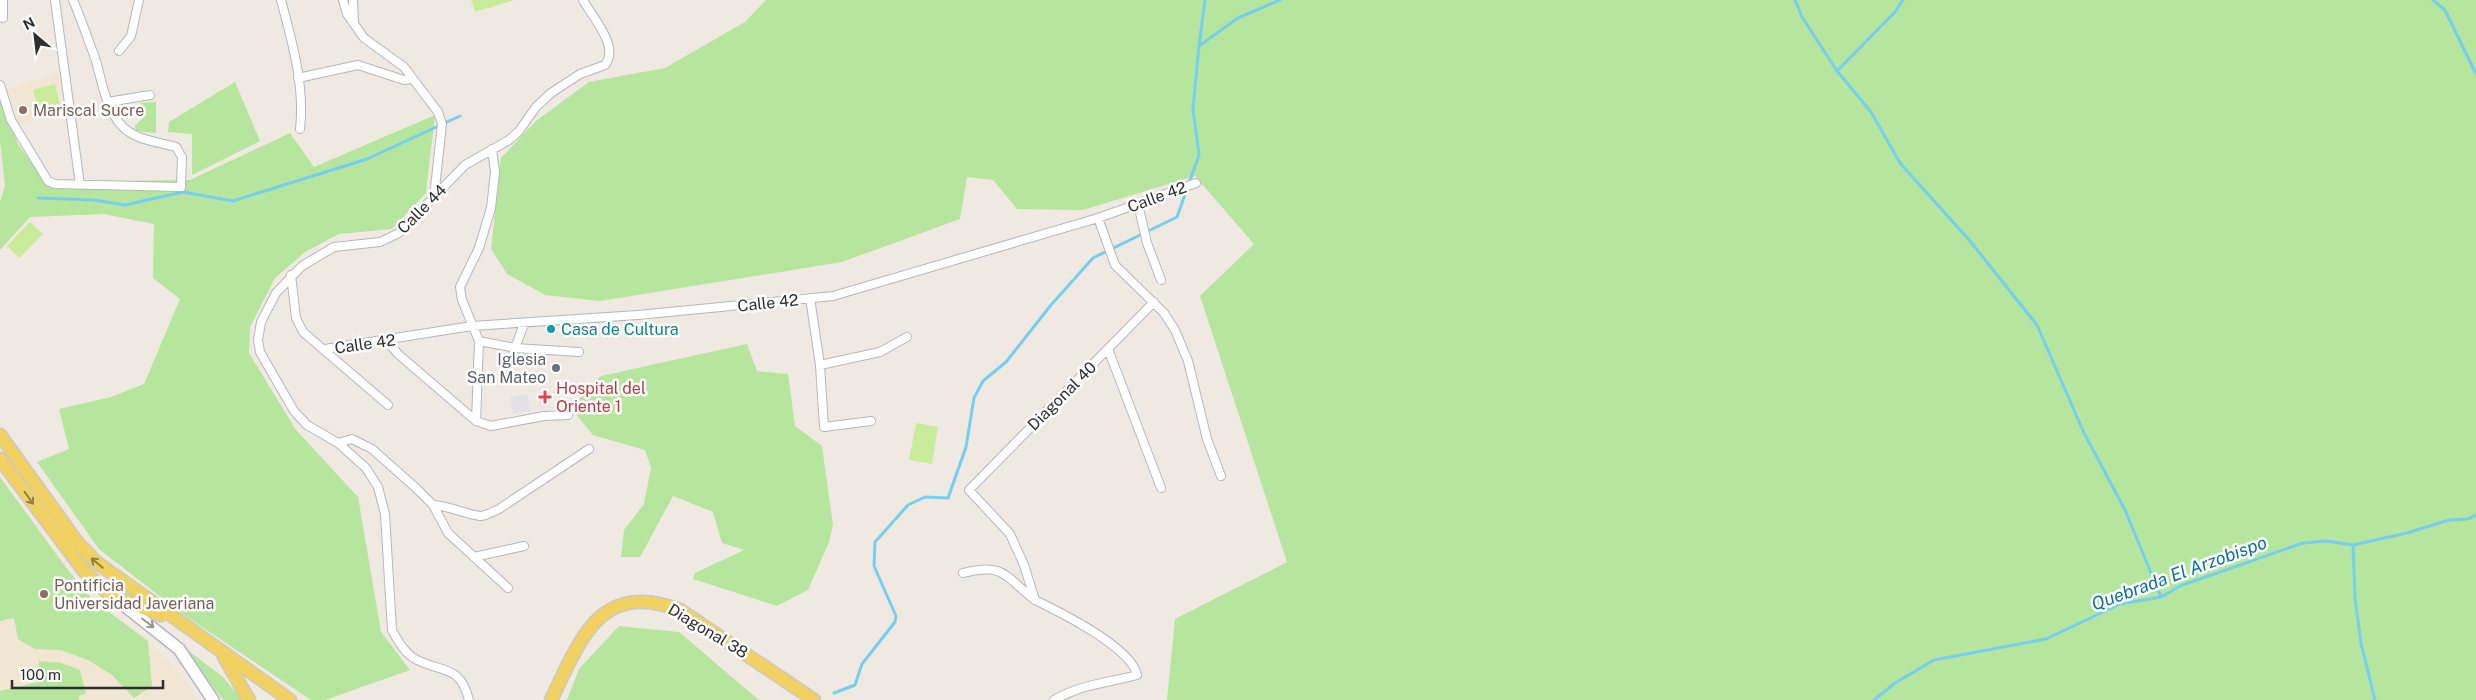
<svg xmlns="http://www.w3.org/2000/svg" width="2476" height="700" font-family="'Public Sans',sans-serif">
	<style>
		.industrial { fill: #e3e1e8 }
		.education { fill: #f0e6d1 }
		.medical { fill: #f5dfe0 }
		.green { fill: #b6e59e }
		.pitch { fill: #c9ec9a }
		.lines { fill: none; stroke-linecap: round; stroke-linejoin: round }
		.stream { stroke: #75cff0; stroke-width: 3 }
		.street-casing { stroke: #b4b7c1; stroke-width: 10 }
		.secondary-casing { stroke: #b4b7c1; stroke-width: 14 }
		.primary-casing { stroke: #c9c9c9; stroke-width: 15 }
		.street { stroke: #fff; stroke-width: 8 }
		.secondary { stroke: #fff; stroke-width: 11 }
		.primary { stroke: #f2d163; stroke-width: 12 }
		.oneway { stroke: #908048 }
		.oneway2 { stroke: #969696 }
		.education-dot { fill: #8d6e63; stroke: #fff; stroke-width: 2 }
		.culture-dot { fill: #0f9aa8; stroke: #fff; stroke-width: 2 }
		.worship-dot { fill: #6b7280; stroke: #fff; stroke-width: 2 }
		.health-dot { fill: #e0444e; stroke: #fff; stroke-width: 2 }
		.labels { text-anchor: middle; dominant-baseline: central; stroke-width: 5; stroke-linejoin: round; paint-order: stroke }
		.education-label { font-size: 16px; fill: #785e54; stroke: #fff; text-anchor: start }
		.street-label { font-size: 16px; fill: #2e2e2e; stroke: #fff }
		.culture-label { font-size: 16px; fill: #0d838f; stroke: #fff; text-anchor: start }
		.worship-label { font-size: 16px; fill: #5b616d; stroke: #fff; text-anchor: end }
		.health-label { font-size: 16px; fill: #be3a42; stroke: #fff; text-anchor: start }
		.water-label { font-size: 18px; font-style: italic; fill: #0d6fa3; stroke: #fff }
	</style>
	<rect width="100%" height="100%" fill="#efe9e1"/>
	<path class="industrial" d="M527,394L530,411L513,414L510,397Z"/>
	<path class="education" d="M58,73L62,113L19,124L7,89Z
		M0,477L82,588L93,600L159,651L184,678L198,700H0Z"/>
	<path class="medical" d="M541,387H550L548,407L538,410Z"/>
	<path class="green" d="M766,0H2476V700H1167L1175,619L1287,562L1200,296L1254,244L1195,176L1083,210L1017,209L993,180L967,177L960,219L842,262L600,301L545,295L507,274L491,249L501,158L536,121L589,82L665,68L745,22Z
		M235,82L260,141L192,175V134L168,132L169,122Z
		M0,97L18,144L45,182L190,180L290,133L314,167L435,115L426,193L392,229L339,234L305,252L275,278L250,327L249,353L296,430L358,497L381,632L410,670L325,700H311L184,615L99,549L37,462L69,449L59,409L111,397L144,384L180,299L153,278L154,224L104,214L30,217L0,250V202L5,186L0,141Z
		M156,102V133L136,131L135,126L146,114L140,103Z
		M747,344L757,371L788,374L795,426L822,446L833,525L829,542L808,590L777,606L693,579L695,573L744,550L722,543L713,512L673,496L640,557H621L624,530L644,504L651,468L645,450L593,435L571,408L601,376Z
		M0,477L67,569L93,600L148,641L152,686L134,698L112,675L88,660L60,650L35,649L18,639L14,618L0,621Z
		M619,626L679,632L759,700H567L579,669Z
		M186,649L223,677L242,700H223Z
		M39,661L61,663L80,670L86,694L79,696V700H0V691L39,682Z"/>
	<path class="pitch" d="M471,0H514L475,12Z
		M55,84L62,113L41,118L33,90Z
		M30,222L43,234L19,258L7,246Z
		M916,423L938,427L932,464L909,460Z"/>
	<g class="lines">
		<path class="stream" d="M1795,0L1802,17L1837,71L1871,112L1900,163L1970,241L2037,325L2084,433L2125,510L2161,597
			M2433,0L2445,10L2476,74
			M1199,46L1205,0
			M1837,71L1895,12L1903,0
			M38,198L94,200L125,205L183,192L233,201L367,159L460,116
			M2353,545L2355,598L2361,643L2375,700
			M834,693L855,685L862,664L895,622L896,616L874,566L875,542L908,505L925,497L948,498L966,447L974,398L983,381L1006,362L1051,305L1093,258L1177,217L1199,155L1193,109L1199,46L1238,18L1280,0
			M1874,700L1895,683L1934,660L2046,639L2120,604L2161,597L2180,586L2303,543L2326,541L2353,545L2407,533L2449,520L2468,519L2476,515"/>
		<defs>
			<path id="street" d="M3,0V18
				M55,0L80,185
				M281,0C292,41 305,86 300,129
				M343,0L347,14L364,38L404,67L438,112L442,124L434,197
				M353,0L354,23
				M119,51L131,36L139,0
				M298,78L358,65L404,80L413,79
				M0,85L11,120L48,181L55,184L181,187L182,157L176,147C158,142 135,140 122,126C105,108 102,80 95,58C88,39 81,19 73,0
				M108,102L150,95
				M1138,204L1147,243L1161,280
				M1098,218L1115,265L1164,313L1175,330L1188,361L1207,439L1221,476
				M291,275L296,318L303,332L388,405
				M810,298L820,365L824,427L871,421
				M387,341L398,354L476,421L491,426L544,416L568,415
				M479,341L515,348L579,352
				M515,348L524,324
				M325,349L472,326L638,315L833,296L1098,218L1196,183
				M1108,349L1161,488
				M820,365L880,352L907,337
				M476,421L479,341L462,300L460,287L479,248L491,208L495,172L492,149
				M338,443L352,439L372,449L416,488L433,505L448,533L508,588
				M433,505C450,506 465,514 480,516C486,516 494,511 499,509L589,449
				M474,557L524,546
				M963,573C1005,562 1005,577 1035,600
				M469,700C460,665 444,673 417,660C405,654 398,641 392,630L385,514L378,487L366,468L338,443L307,425L294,411L260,352L258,340L261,322L276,293L302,266L334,247L380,242L399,233L465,165L509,140L519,131L536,107L551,93L580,74L605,65C620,46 592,17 583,0
				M1054,700C1082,684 1107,683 1137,675C1132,648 1060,612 1035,600L1024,565L1010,534L969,490L1154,302"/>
			<path id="secondary" d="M116,599L179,649L213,700"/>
			<path id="primary" d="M0,435L77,542L96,562L290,700
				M0,459L84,571L109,594L161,615
				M224,657L249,700
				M551,700C580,641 599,579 680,610L814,700"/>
		</defs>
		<use href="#street" class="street-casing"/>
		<use href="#secondary" class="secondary-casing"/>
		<use href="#primary" class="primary-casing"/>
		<use href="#street" class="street"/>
		<use href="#secondary" class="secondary"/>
		<use href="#primary" class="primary"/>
	</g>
	<defs><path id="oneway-shaft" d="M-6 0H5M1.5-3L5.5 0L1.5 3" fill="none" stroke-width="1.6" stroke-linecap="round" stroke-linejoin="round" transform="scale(1.25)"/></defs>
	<g class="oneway">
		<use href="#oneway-shaft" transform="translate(29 498) rotate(55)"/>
		<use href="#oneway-shaft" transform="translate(97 563) rotate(-140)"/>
	</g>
	<use class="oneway2" href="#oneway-shaft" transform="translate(148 623) rotate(37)"/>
	<g class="education-dot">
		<circle cx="23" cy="110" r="5"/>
		<circle cx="44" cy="594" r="5"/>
	</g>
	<circle class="culture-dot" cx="551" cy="329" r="5"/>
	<circle class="worship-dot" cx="556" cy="368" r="5"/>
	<path class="health-dot" d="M542.5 389.5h5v5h5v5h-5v5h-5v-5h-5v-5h5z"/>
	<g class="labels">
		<g class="education-label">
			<text x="33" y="110">Mariscal Sucre</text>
			<text x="54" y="585">Pontificia<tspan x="54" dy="18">Universidad Javeriana</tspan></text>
		</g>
		<g class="street-label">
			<text transform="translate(1157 197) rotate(-20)">Calle 42</text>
			<text transform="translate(422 209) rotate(-45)">Calle 44</text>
			<text transform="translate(768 303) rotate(-6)">Calle 42</text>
			<text transform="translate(365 344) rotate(-8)">Calle 42</text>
			<text transform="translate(1062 396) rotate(-45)">Diagonal 40</text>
			<text transform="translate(708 631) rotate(31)">Diagonal 38</text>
		</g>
		<g class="culture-label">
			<text x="561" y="329">Casa de Cultura</text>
		</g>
		<g class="worship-label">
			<text x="546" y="359">Iglesia<tspan x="546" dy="18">San Mateo</tspan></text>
		</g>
		<g class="health-label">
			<text x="556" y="388">Hospital del<tspan x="556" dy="18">Oriente 1</tspan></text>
		</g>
		<g class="water-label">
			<text transform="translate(2179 573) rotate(-20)">Quebrada El Arzobispo</text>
		</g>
	</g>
	<g transform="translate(35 35) rotate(332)" stroke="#ffffff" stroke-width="4" paint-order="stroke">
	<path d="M0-4L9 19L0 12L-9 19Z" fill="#2e2e2e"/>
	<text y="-8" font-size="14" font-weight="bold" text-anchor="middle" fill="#2e2e2e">N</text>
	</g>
	<path d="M12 680v8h151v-8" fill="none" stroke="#2e2e2e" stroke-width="2.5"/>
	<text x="20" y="680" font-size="15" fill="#2e2e2e" stroke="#ffffff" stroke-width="4" paint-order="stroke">100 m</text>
</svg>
